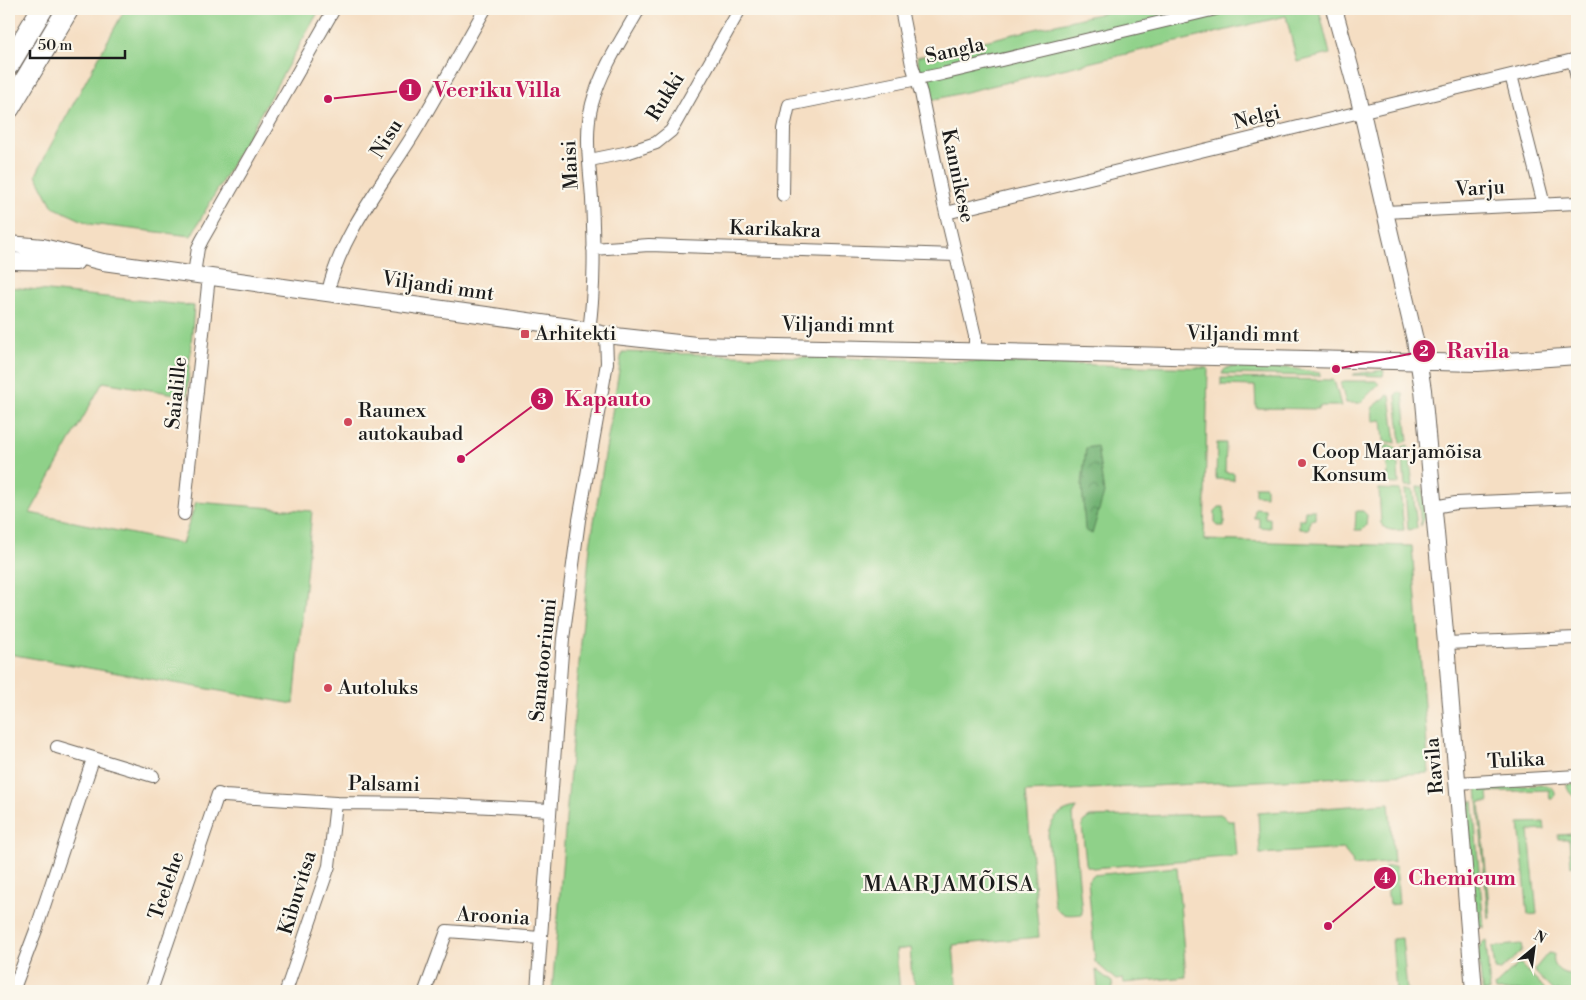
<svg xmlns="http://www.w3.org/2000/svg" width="1586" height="1000" font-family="'Libre Bodoni',serif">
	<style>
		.green { fill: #8fd189; stroke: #567652 }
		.forest { fill: url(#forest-crowns); stroke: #486848 }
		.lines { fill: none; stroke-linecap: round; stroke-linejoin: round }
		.minor-casing { stroke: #686056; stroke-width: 14 }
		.tertiary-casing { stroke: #686056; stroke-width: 18 }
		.trunk-casing { stroke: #686056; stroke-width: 23 }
		.minor { stroke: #fff; stroke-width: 12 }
		.tertiary { stroke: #fff; stroke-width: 16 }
		.trunk { stroke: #fff; stroke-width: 21 }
		.poi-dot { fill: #d1495b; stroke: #fbf7ec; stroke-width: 2 }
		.labels { text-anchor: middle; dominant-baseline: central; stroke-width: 4.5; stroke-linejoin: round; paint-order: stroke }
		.street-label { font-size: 20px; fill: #1c1c1c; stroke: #fbf7ec }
		.poi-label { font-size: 20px; fill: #1c1c1c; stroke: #fbf7ec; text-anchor: start }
		.quarter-label { font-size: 22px; letter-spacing: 1px; fill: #1c1c1c; stroke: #fbf7ec }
		.leader { fill: none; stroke: #c2185b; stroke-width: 2 }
		.callout-dot { fill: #c2185b; stroke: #fbf7ec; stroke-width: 2 }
		.mark-label { font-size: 15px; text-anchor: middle; font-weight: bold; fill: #fff }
		.callout-label { font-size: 21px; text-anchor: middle; font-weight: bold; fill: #c2185b; stroke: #fbf7ec; stroke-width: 4.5; stroke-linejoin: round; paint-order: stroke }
	</style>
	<defs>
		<pattern id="forest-crowns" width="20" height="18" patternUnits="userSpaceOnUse" patternTransform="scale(1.25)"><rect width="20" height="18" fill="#73b375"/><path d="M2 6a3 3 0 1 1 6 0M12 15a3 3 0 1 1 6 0" fill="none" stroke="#5e915f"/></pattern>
	</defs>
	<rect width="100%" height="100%" fill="#fbf7ec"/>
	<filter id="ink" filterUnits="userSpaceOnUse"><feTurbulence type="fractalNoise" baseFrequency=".02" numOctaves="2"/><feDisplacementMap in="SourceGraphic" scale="10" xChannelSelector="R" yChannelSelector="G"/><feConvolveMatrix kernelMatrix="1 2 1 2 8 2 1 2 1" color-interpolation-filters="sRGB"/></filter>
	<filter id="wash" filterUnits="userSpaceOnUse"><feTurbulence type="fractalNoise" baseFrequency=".0096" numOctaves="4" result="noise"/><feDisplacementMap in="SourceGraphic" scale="20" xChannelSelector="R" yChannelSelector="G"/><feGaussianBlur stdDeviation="1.12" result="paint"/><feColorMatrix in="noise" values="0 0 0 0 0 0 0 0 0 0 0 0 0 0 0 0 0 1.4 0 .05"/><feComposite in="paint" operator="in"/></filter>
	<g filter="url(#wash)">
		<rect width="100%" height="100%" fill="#f5dec3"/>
		<path class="green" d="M125,9H320L191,236L90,224L53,207L36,175L46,154Z
			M1119,9H1319L1330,54L1297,62L1286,16L928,101L917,57Z
			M9,287L194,306L187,396L103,382L30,513L182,544L196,502L312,511L294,704L9,654Z
			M622,352L1208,368L1204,540L1412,546L1429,773L1026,792L1039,937L953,945L957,990L923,991C908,984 912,962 910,948L896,950L900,991H552L576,696L590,546Z
			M1229,367L1291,368L1320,373V376L1222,374L1224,370Z
			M1384,370L1383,376L1353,375L1354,374Z
			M1221,378L1332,380L1335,383L1341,406H1319V409L1256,408L1255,386L1221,385Z
			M1344,381H1376L1379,384L1360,403H1346L1341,386L1342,382Z
			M1400,392L1403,394L1408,441L1401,443L1396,396L1397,393Z
			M1388,395L1390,396L1396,443L1384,441L1382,420L1373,421L1372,408Z
			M1217,443H1226L1225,472L1234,473V480L1216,479Z
			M1389,445L1397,448L1399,484L1378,483V477L1388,476L1385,446Z
			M1408,445L1413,486H1405L1402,447Z
			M1255,486H1266V496L1255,495Z
			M1423,486L1425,516L1421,526L1417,487Z
			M1379,489L1400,490L1404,530C1395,530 1385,532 1381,523Z
			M1405,490H1413L1417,528L1408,530Z
			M1219,507H1224V526H1218L1215,523V511Z
			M1255,508L1265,509V518H1270V528L1259,527V518H1254Z
			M1305,510H1315V519L1310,520L1309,529H1299V519H1304Z
			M1356,511H1363L1367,515L1366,526L1362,530H1355Z
			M1567,784H1577V798C1572,797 1566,789 1567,784Z
			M1546,785C1551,786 1556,789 1555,795L1552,799H1550L1549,790L1488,792L1489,802H1480L1490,918H1488L1477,787Z
			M1473,801L1484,928L1477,925L1467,802Z
			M1389,803L1394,862L1353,866L1352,860L1343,849L1260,854L1258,813Z
			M1077,808L1073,815L1082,914C1069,915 1058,917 1054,904L1048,834C1051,818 1061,810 1077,808Z
			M1220,814L1225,817L1228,821H1234L1237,856L1093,868L1087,866L1086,863L1082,826L1084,821L1090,817Z
			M1544,822L1545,830L1529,831L1537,914L1528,915L1519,823Z
			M1573,834L1575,863L1574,865L1571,866L1569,839H1558V835Z
			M1396,866L1399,904L1389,905L1385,867Z
			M1177,867L1186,977L1124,983L1123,979L1116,980L1095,962L1088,880L1093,875Z
			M1402,938L1407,991H1396L1392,939Z
			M1486,940L1490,991H1483L1482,989L1478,948L1483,942Z
			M1521,944L1522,950L1520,953L1501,970L1495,969L1492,947Z
			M1548,953L1554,954C1552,965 1558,973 1570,974L1577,970V991H1553L1535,972L1534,970Z
			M1518,964H1521L1544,988V991H1496L1495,987L1497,984Z
			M1096,970L1112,982L1113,991H1098Z"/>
		<path class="forest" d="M1097,446L1104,493L1092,534L1085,530L1082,484L1086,448Z"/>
	</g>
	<g filter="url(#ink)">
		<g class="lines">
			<defs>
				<path id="minor" d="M901,9L912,65L921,93L944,205L975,336V350
					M1573,60L1577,78
					M1511,75L1544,205
					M590,160L629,152L656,143L671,131L740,9
					M783,195L784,128L789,105L942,74L1216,9
					M1385,212L1577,203
					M946,213L1577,59
					M593,249L649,245L956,255
					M194,274L198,248L202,240L334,9
					M328,292C341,234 382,185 413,135C438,94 461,51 485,9
					M589,331C595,287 594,243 592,199C590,168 584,134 592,104C601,70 622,39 639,9
					M1434,507L1456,503L1577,498
					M184,514L209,276
					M1446,643L1577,638
					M57,747L153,776
					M1457,783L1577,776
					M13,991L36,930L93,759
					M151,991L218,794L224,796L336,803L429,804L550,810
					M286,991L329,866L336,803
					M425,991L447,931L540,938
					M537,991L563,639L579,520L607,363L606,335"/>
				<path id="tertiary" d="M1334,9L1359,99L1385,212L1415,340L1423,390L1446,643L1474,991
					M9,244L43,247L103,262L486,315L570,327L606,335L696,345L1478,363L1577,356
					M9,261L76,262"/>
				<path id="trunk" d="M9,64L42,9
					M9,108L68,9"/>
			</defs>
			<use href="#minor" class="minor-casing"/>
			<use href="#tertiary" class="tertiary-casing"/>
			<use href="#trunk" class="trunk-casing"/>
			<use href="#minor" class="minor"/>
			<use href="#tertiary" class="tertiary"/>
			<use href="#trunk" class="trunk"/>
		</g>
	</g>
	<g class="poi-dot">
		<rect x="520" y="329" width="10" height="10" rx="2.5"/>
		<circle cx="348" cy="422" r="5"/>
		<circle cx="1302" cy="463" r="5"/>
		<circle cx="328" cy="688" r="5"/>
	</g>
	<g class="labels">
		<g class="street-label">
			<text transform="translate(955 51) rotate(-13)">Sangla</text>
			<text transform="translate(666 97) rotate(-58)">Rukki</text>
			<text transform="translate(1257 118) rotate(-14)">Nelgi</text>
			<text transform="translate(387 139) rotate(-58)">Nisu</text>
			<text transform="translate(571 165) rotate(-93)">Maisi</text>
			<text transform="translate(957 176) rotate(78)">Kannikese</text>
			<text transform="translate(1480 189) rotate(-3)">Varju</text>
			<text transform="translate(775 230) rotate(2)">Karikakra</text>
			<text transform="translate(438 287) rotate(8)">Viljandi mnt</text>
			<text transform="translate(838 326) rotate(1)">Viljandi mnt</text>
			<text transform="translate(1243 335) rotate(1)">Viljandi mnt</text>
			<text transform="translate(177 393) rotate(-84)">Saialille</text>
			<text transform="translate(544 660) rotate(-84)">Sanatooriumi</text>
			<text transform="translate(1516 761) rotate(-3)">Tulika</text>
			<text transform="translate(1435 766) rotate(-95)">Ravila</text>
			<text transform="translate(384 785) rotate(1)">Palsami</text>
			<text transform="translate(167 886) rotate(-71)">Teelehe</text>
			<text transform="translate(298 893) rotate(-73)">Kibuvitsa</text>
			<text transform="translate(493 917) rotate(3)">Aroonia</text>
		</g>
		<g class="poi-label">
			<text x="535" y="334">Arhitekti</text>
			<text x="358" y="411">Raunex<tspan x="358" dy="23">autokaubad</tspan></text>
			<text x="1312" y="452">Coop Maarjamõisa<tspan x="1312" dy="23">Konsum</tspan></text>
			<text x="338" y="688">Autoluks</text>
		</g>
		<g class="quarter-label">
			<text x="949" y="884">MAARJAMÕISA</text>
		</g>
	</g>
	<path class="leader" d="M328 99L410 90M1336 369L1424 351M461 459L542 399M1328 926L1385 878"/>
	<g class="callout-dot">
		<circle cx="328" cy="99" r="5"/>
		<circle cx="1336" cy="369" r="5"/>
		<circle cx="461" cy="459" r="5"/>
		<circle cx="1328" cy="926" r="5"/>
		<circle cx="410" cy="90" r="12"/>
		<circle cx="1424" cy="351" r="12"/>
		<circle cx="542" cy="399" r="12"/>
		<circle cx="1385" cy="878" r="12"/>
	</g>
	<g class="mark-label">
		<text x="410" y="95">1</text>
		<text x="1424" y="356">2</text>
		<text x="542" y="404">3</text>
		<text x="1385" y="883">4</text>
	</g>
	<g class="callout-label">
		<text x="497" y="97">Veeriku Villa</text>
		<text x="1478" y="358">Ravila</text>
		<text x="608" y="406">Kapauto</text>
		<text x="1462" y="885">Chemicum</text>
	</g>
	<rect width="1586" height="1000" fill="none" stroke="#fbf7ec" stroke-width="30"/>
	<g transform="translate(1534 948) rotate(29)" stroke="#fbf7ec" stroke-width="4" paint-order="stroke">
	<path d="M0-4L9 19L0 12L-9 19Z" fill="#1c1c1c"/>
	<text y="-8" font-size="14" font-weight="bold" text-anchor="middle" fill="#1c1c1c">N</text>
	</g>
	<path d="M30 50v8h95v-8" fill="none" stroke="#1c1c1c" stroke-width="2.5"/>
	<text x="38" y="50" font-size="15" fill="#1c1c1c" stroke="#fbf7ec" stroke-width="4" paint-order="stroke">50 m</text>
</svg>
